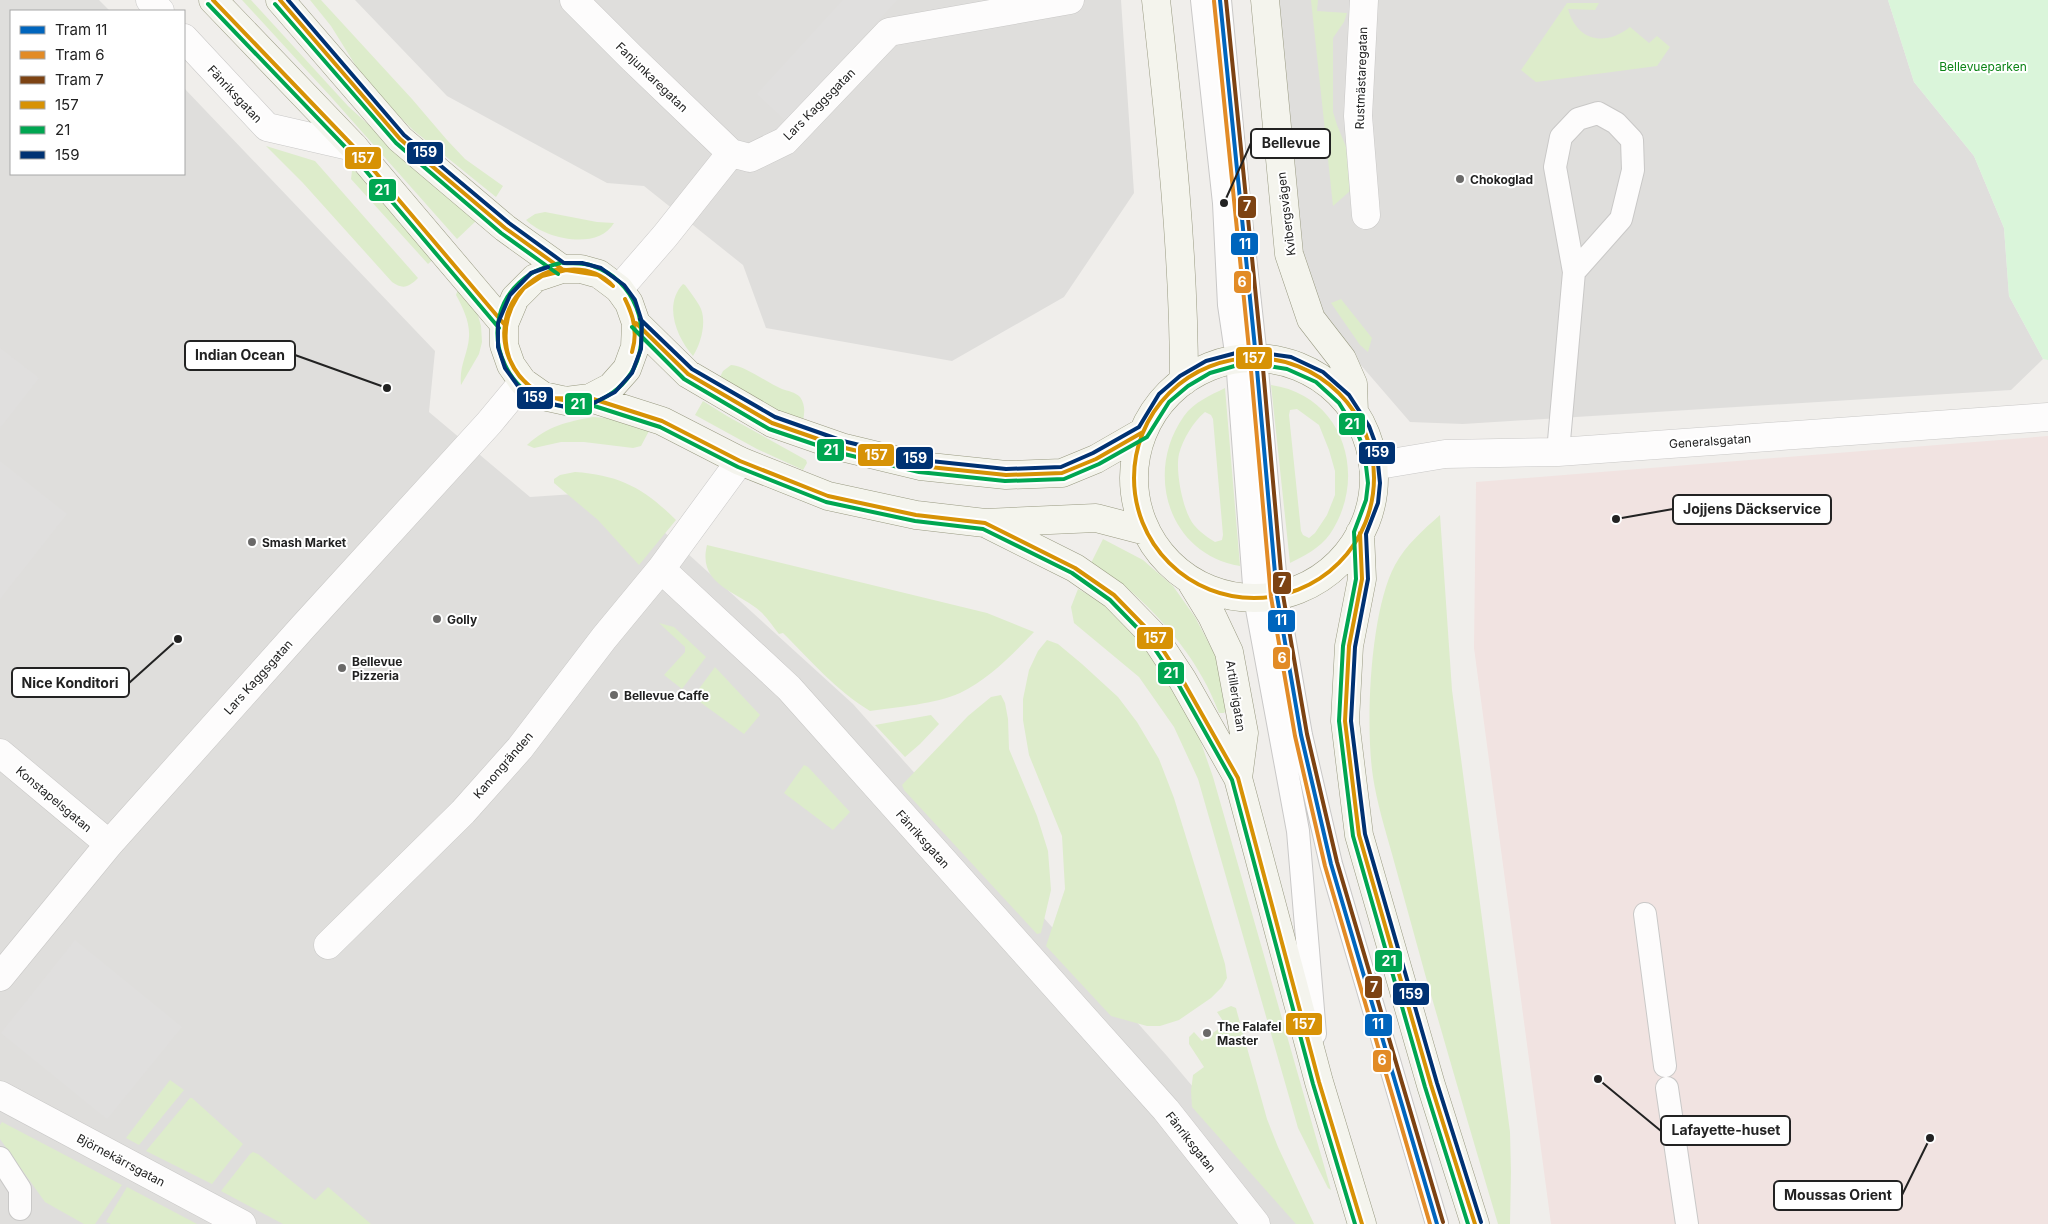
<svg xmlns="http://www.w3.org/2000/svg" width="2048" height="1224" font-family="Inter,sans-serif">
	<style>
		.residential { fill: #dfdedc }
		.commercial { fill: #f1e3e1 }
		.grass { fill: #ddeccb; fill-rule: evenodd }
		.park { fill: #daf5da }
		.parking { fill: #e0dfde }
		.lines { fill: none; stroke-linecap: round; stroke-linejoin: round }
		.lane-casing { stroke: #c9c8c7; stroke-width: 24 }
		.street-casing { stroke: #c9c8c7; stroke-width: 29 }
		.secondary-casing { stroke: #999a82; stroke-width: 29 }
		.lane { stroke: #fdfcfc; stroke-width: 22 }
		.street { stroke: #fdfcfc; stroke-width: 28 }
		.secondary { stroke: #f4f4ed; stroke-width: 28 }
		.bus-1-casing { stroke: #fff; stroke-width: 8 }
		.bus-2-casing { stroke: #fff; stroke-width: 8 }
		.bus-3-casing { stroke: #fff; stroke-width: 8 }
		.bus-1 { stroke: #d79205; stroke-width: 4 }
		.bus-2 { stroke: #00a651; stroke-width: 4 }
		.bus-3 { stroke: #003273; stroke-width: 4 }
		.tram-1-casing { stroke: #fff; stroke-width: 8 }
		.tram-2-casing { stroke: #fff; stroke-width: 8 }
		.tram-3-casing { stroke: #fff; stroke-width: 8 }
		.tram-1 { stroke: #0065bd; stroke-width: 4 }
		.tram-2 { stroke: #e28b26; stroke-width: 4 }
		.tram-3 { stroke: #7d4313; stroke-width: 4 }
		.poi-dot { fill: #6a6968; stroke: #fff; stroke-width: 2 }
		.labels { text-anchor: middle; dominant-baseline: central; stroke-width: 4; stroke-linejoin: round; paint-order: stroke }
		.park-label { font-size: 12px; fill: #0c8416; stroke: #fff }
		.street-label { font-size: 12px; fill: #222; stroke: #fff }
		.poi-label { font-size: 12px; font-weight: bold; fill: #222; stroke: #fff; text-anchor: start }
		.leader { fill: none; stroke: #222; stroke-width: 2 }
		.callout-dot { fill: #222; stroke: #fff; stroke-width: 2 }
		.callout { fill: #fff; stroke: #222; stroke-width: 2 }
		.callout-label { font-size: 14px; text-anchor: middle; font-weight: bold; fill: #222 }
		.line-badge { stroke: #fff; stroke-width: 2 }
		.badge-label { font-size: 14px; text-anchor: middle; font-weight: bold; fill: #fff }
	</style>
	<rect width="100%" height="100%" fill="#f0eeeb"/>
	<path class="residential" d="M0,0H99L110,11H11V174H184V88L435,351L429,412L530,497L619,491L853,704L1167,1056L1308,1224H0Z
		M355,0H1121L1134,193L1064,297L952,361L766,328L743,265L644,186L607,183L447,96Z
		M1278,0H1888L1914,82L1974,156L2004,228L2009,296L2043,359L2011,390L1463,424L1410,422L1328,327L1298,245Z"/>
	<path class="commercial" d="M2048,436V1224H1551L1474,648L1476,482Z"/>
	<path class="grass" d="M242,0H251L348,106L426,177L477,220L457,239L332,98Z
		M310,0H321L412,99L447,140L465,159L503,186L496,197L413,130L394,111L361,74L331,26Z
		M1311,0H1318L1317,11L1347,13L1344,22L1333,38V112L1337,125L1349,154L1350,191L1333,206Z
		M1567,3H1599L1595,10L1568,9C1577,41 1605,47 1630,27L1649,43L1657,36L1670,47L1657,66L1536,82L1521,70Z
		M266,146L315,161L418,278C409,287 403,290 392,282L303,183Z
		M352,171H354L372,181L437,256L428,264L351,179Z
		M545,212L597,222L614,223C598,251 545,239 526,220L535,214Z
		M683,284L685,285C690,292 695,298 699,305C708,319 701,344 693,356C677,338 663,305 683,284Z
		M458,289L475,305L481,326L482,342L479,354L461,385C459,365 468,354 469,337C470,322 463,308 456,295Z
		M1341,299L1372,338L1368,352L1360,345L1331,303Z
		M731,365C746,366 767,383 782,389C788,391 795,392 800,397C805,404 805,412 803,420L776,411L720,377L723,371Z
		M1271,385C1343,395 1369,476 1330,534C1320,548 1304,556 1290,563ZM1297,409L1319,425L1329,450L1335,471V495L1327,515L1315,533L1309,538L1303,535L1301,531L1289,415L1290,410Z
		M1225,388L1240,566C1168,554 1144,472 1184,416C1194,402 1211,395 1225,388ZM1205,412L1211,415L1213,419L1223,535L1222,540L1215,542C1208,538 1199,531 1194,525C1183,512 1175,471 1179,454C1183,439 1193,422 1205,412Z
		M703,401L727,416L806,460L807,463L803,470L757,449L695,415Z
		M593,417L619,419L649,431L641,446L633,448L584,442H561L534,448L527,445C548,426 566,422 593,417Z
		M575,472C620,475 645,489 676,520L639,565L598,520L554,483V479L560,475Z
		M1440,515L1452,690L1510,1132L1511,1172L1510,1224H1498C1473,1141 1449,1057 1425,974C1414,934 1403,894 1392,854C1385,829 1377,803 1373,777C1365,725 1370,611 1395,565C1406,545 1423,530 1440,515Z
		M1103,539L1143,560L1173,586L1195,617L1216,657L1227,708L1224,713H1219C1201,664 1166,621 1126,587C1115,578 1102,571 1091,563Z
		M707,545L987,613L1034,632C1012,655 989,679 960,693C935,704 898,707 870,711C837,691 810,660 783,633L779,634C773,627 768,618 761,612C738,591 697,586 707,545Z
		M1078,589L1100,601L1131,627L1192,717L1213,777L1331,1190L1328,1188L1298,1128L1198,779L1174,727L1139,677L1074,623L1071,607Z
		M659,623L674,627L706,657L682,689L664,675L685,652V647Z
		M1047,640L1058,644L1082,664L1118,697L1137,722L1159,759L1174,798L1225,964L1227,978L1222,987L1211,998L1179,1020L1160,1026H1147L1111,1016L1046,946L1065,889L1062,836L1029,755L1023,720V699L1029,670L1038,651Z
		M715,667L760,715L744,734L693,697Z
		M1001,695L1005,703L1008,719L1009,749L1037,816L1048,851L1051,890L1041,933L1037,934L904,790L902,785L968,716L991,697Z
		M931,715L939,724L920,744L905,757L875,725Z
		M804,765L808,767L850,812L833,830L784,793Z
		M1231,1006L1236,1008L1237,1012L1267,1119L1278,1147L1314,1224H1296L1192,1107L1191,1091L1193,1075L1204,1067L1189,1044V1037L1194,1032L1202,1041L1225,1024L1217,1012Z
		M170,1080L184,1090L139,1145L126,1138Z
		M190,1098H192L243,1144L212,1184L146,1151Z
		M2,1122L122,1185L95,1224H84L45,1202L0,1139V1125Z
		M253,1152L258,1154L315,1200L328,1187L371,1224H283L221,1191L250,1154Z
		M127,1187L197,1224H111L106,1222Z"/>
	<path class="park" d="M1888,0H2048V360L2043,359L2009,296L2004,228L1974,156L1914,82Z"/>
	<path class="parking" d="M843,0H897L786,121L757,94Z
		M0,348L39,378L0,428Z
		M0,461L67,514L0,599Z
		M75,940L182,1027L107,1119L1,1033Z"/>
	<g class="lines">
		<defs>
			<path id="lane" d="M1202,0L1224,203L1229,305L1237,359L1255,598L1298,831L1315,1034
				M1220,0L1239,201L1256,358L1277,596L1301,735L1331,864L1437,1224
				M1558,452L1574,272L1555,167L1561,137L1578,119L1598,113L1616,123L1632,140L1633,170L1621,219L1574,272
				M1645,914L1665,1066
				M1667,1088L1687,1224
				M0,1158L20,1189V1209"/>
			<path id="street" d="M150,0L160,11
				M574,0L631,57L731,153
				M1364,0L1358,116L1366,215
				M184,38L267,127L354,147
				M619,289L665,236L731,153L750,158L785,141L889,32L1070,0
				M1373,466L1445,454L1558,452L2048,417
				M661,569L789,688L1166,1110L1256,1224
				M0,753L109,844
				M328,945L463,812L520,748L604,638L661,569L740,461
				M0,977L109,844L302,628L489,423L523,382
				M0,1095L242,1224"/>
			<path id="secondary" d="M213,0L354,147L504,324
				M280,0L400,139L505,228L562,269H581L599,274L619,289L629,303L636,323L635,347L627,369L611,387L590,398L566,401L543,396L523,382L511,365L504,345V324L515,298L535,278L562,269
				M1156,0C1170,127 1184,253 1184,381
				M1265,0L1289,254L1311,319L1342,359L1353,384L1354,413
				M636,323L688,374L772,423L841,447L920,466L1006,475L1062,473L1096,459L1143,432
				M1134 478a120 120 0 1 1 240 0a120 120 0 1 1-240 0Z
				M590,398L662,421L740,461L828,496L916,515L985,523L1096,518L1146,531
				M987,524L1075,568L1114,595L1153,635L1182,679L1238,778
				M1360,533L1362,579L1349,646L1345,721L1359,835L1431,1085L1475,1224
				M1190,580L1212,616L1229,652L1244,733L1238,778L1319,1082L1362,1224"/>
		</defs>
		<use href="#lane" class="lane-casing"/>
		<use href="#street" class="street-casing"/>
		<use href="#secondary" class="secondary-casing"/>
		<use href="#lane" class="lane"/>
		<use href="#street" class="street"/>
		<use href="#secondary" class="secondary"/>
		<defs>
			<path id="bus-1" d="M213,0L354,147L504,324
				M280,0L400,139L505,228L562,269
				M566,270L598,275L613,286
				M566,270C585,268 600,272 613,286
				M524,288C497,320 499,366 535,390
				M524,288C492,318 501,367 535,390
				M524,288C534,278 551,267 566,270
				M524,288L542,276L566,270
				M625,299C634,316 638,333 632,352
				M625,299C634,318 638,331 632,352
				M636,323L688,374L772,423L841,447L920,466L1006,475L1062,473L1096,459L1143,432
				M1134 478a120 120 0 1 1 240 0a120 120 0 1 1-240 0Z
				M535,390L553,398L585,399
				M535,390C549,398 569,404 585,399
				M590,398L662,421L740,461L828,496L916,515L985,523L1075,568L1114,595L1153,635L1182,679L1238,778L1319,1082L1362,1224
				M1360,533L1362,579L1349,646L1345,721L1359,835L1431,1085L1475,1224"/>
			<path id="bus-2" d="M208,4L349,151L499,328
				M275,4L396,143L501,233L558,274
				M560,263C551,266 540,268 532,273C459,319 512,429 595,402C611,396 626,384 634,368C653,329 635,280 593,266C583,262 573,264 563,263
				M632,327L684,379L769,429L840,453L919,472L1005,481L1064,479L1099,464L1147,437L1169,402L1188,386L1210,373L1238,365L1256,364L1287,369L1316,382L1339,403L1357,432L1364,449L1368,483L1366,500L1354,532L1356,579L1343,646L1339,721L1353,836L1425,1087L1468,1224
				M588,404L660,427L738,467L826,502L915,521L983,529L1072,573L1110,600L1148,639L1177,682L1232,780L1313,1084L1355,1224"/>
			<path id="bus-3" d="M288,0L404,135L509,223L564,263H582L601,268L624,285L635,300L642,322L641,349L632,373L615,392L592,404L565,407L540,401L518,386L505,368L498,347V323L510,295L531,273L548,267
				M640,319L692,369L775,417L843,441L921,460L1006,469L1061,467L1093,453L1139,427L1159,394L1180,376L1206,361L1236,353L1256,352L1291,357L1323,372L1349,395L1369,426L1376,445L1380,483L1378,503L1366,534L1368,579L1355,647L1351,721L1365,834L1437,1083L1481,1222"/>
		</defs>
		<use href="#bus-1" class="bus-1-casing"/>
		<use href="#bus-2" class="bus-2-casing"/>
		<use href="#bus-3" class="bus-3-casing"/>
		<use href="#bus-1" class="bus-1"/>
		<use href="#bus-2" class="bus-2"/>
		<use href="#bus-3" class="bus-3"/>
		<defs>
			<path id="tram-1" d="M1220,0L1256,358L1277,596L1301,735L1331,864L1437,1224"/>
			<path id="tram-2" d="M1214,1L1250,359L1271,597L1295,736L1325,866L1430,1224"/>
			<path id="tram-3" d="M1226,0L1262,357L1283,595L1307,734L1337,862L1443,1222"/>
		</defs>
		<use href="#tram-1" class="tram-1-casing"/>
		<use href="#tram-2" class="tram-2-casing"/>
		<use href="#tram-3" class="tram-3-casing"/>
		<use href="#tram-1" class="tram-1"/>
		<use href="#tram-2" class="tram-2"/>
		<use href="#tram-3" class="tram-3"/>
	</g>
	<g class="poi-dot">
		<circle cx="1460" cy="179" r="5"/>
		<circle cx="252" cy="542" r="5"/>
		<circle cx="437" cy="619" r="5"/>
		<circle cx="342" cy="668" r="5"/>
		<circle cx="614" cy="695" r="5"/>
		<circle cx="1207" cy="1033" r="5"/>
	</g>
	<g class="labels">
		<g class="park-label">
			<text x="1983" y="66">Bellevueparken</text>
		</g>
		<g class="street-label">
			<text transform="translate(652 77) rotate(44)">Fanjunkaregatan</text>
			<text transform="translate(1361 78) rotate(-88)">Rustmästaregatan</text>
			<text transform="translate(235 94) rotate(47)">Fänriksgatan</text>
			<text transform="translate(819 104) rotate(-45)">Lars Kaggsgatan</text>
			<text transform="translate(1286 214) rotate(-97)">Kvibergsvägen</text>
			<text transform="translate(1710 441) rotate(-4)">Generalsgatan</text>
			<text transform="translate(258 677) rotate(-48)">Lars Kaggsgatan</text>
			<text transform="translate(1236 696) rotate(81)">Artillerigatan</text>
			<text transform="translate(503 765) rotate(-49)">Kanongränden</text>
			<text transform="translate(54 799) rotate(40)">Konstapelsgatan</text>
			<text transform="translate(923 839) rotate(48)">Fänriksgatan</text>
			<text transform="translate(1191 1142) rotate(52)">Fänriksgatan</text>
			<text transform="translate(121 1160) rotate(28)">Björnekärrsgatan</text>
		</g>
		<g class="poi-label">
			<text x="1470" y="179">Chokoglad</text>
			<text x="262" y="542">Smash Market</text>
			<text x="447" y="619">Golly</text>
			<text x="352" y="661">Bellevue<tspan x="352" dy="14">Pizzeria</tspan></text>
			<text x="624" y="695">Bellevue Caffe</text>
			<text x="1217" y="1026">The Falafel<tspan x="1217" dy="14">Master</tspan></text>
		</g>
	</g>
	<path class="leader" d="M1224 203L1251 143M387 388L295 355M1616 519L1673 509M178 639L129 683M1598 1079L1661 1131M1930 1138L1902 1195"/>
	<g class="callout-dot">
		<circle cx="1224" cy="203" r="5"/>
		<circle cx="387" cy="388" r="5"/>
		<circle cx="1616" cy="519" r="5"/>
		<circle cx="178" cy="639" r="5"/>
		<circle cx="1598" cy="1079" r="5"/>
		<circle cx="1930" cy="1138" r="5"/>
	</g>
	<g class="callout">
		<rect x="1251" y="129" width="79" height="29" rx="5"/>
		<rect x="185" y="341" width="110" height="29" rx="5"/>
		<rect x="1673" y="495" width="158" height="29" rx="5"/>
		<rect x="12" y="668" width="117" height="29" rx="5"/>
		<rect x="1661" y="1116" width="129" height="29" rx="5"/>
		<rect x="1774" y="1181" width="128" height="29" rx="5"/>
	</g>
	<g class="callout-label">
		<text x="1291" y="148">Bellevue</text>
		<text x="240" y="360">Indian Ocean</text>
		<text x="1752" y="514">Jojjens Däckservice</text>
		<text x="70" y="688">Nice Konditori</text>
		<text x="1726" y="1135">Lafayette-huset</text>
		<text x="1838" y="1200">Moussas Orient</text>
	</g>
	<g class="line-badge">
		<rect x="406" y="141" width="38" height="24" rx="5" fill="#003273"/>
		<rect x="344" y="146" width="38" height="24" rx="5" fill="#d79205"/>
		<rect x="368" y="178" width="29" height="24" rx="5" fill="#00a651"/>
		<rect x="1237" y="195" width="20" height="24" rx="5" fill="#7d4313"/>
		<rect x="1230" y="232" width="29" height="24" rx="5" fill="#0065bd"/>
		<rect x="1233" y="270" width="19" height="24" rx="5" fill="#e28b26"/>
		<rect x="1235" y="346" width="38" height="24" rx="5" fill="#d79205"/>
		<rect x="516" y="386" width="38" height="24" rx="5" fill="#003273"/>
		<rect x="564" y="392" width="29" height="24" rx="5" fill="#00a651"/>
		<rect x="1338" y="412" width="28" height="24" rx="5" fill="#00a651"/>
		<rect x="816" y="438" width="29" height="24" rx="5" fill="#00a651"/>
		<rect x="1358" y="441" width="38" height="24" rx="5" fill="#003273"/>
		<rect x="857" y="443" width="38" height="24" rx="5" fill="#d79205"/>
		<rect x="895" y="446" width="39" height="24" rx="5" fill="#003273"/>
		<rect x="1272" y="571" width="20" height="24" rx="5" fill="#7d4313"/>
		<rect x="1267" y="609" width="29" height="24" rx="5" fill="#0065bd"/>
		<rect x="1136" y="626" width="38" height="24" rx="5" fill="#d79205"/>
		<rect x="1272" y="646" width="19" height="24" rx="5" fill="#e28b26"/>
		<rect x="1157" y="661" width="28" height="24" rx="5" fill="#00a651"/>
		<rect x="1374" y="949" width="29" height="24" rx="5" fill="#00a651"/>
		<rect x="1364" y="975" width="19" height="24" rx="5" fill="#7d4313"/>
		<rect x="1392" y="982" width="38" height="24" rx="5" fill="#003273"/>
		<rect x="1285" y="1012" width="38" height="24" rx="5" fill="#d79205"/>
		<rect x="1364" y="1013" width="29" height="24" rx="5" fill="#0065bd"/>
		<rect x="1372" y="1049" width="20" height="24" rx="5" fill="#e28b26"/>
	</g>
	<g class="badge-label">
		<text x="425" y="157">159</text>
		<text x="363" y="163">157</text>
		<text x="382" y="195">21</text>
		<text x="1247" y="211">7</text>
		<text x="1245" y="249">11</text>
		<text x="1242" y="287">6</text>
		<text x="1254" y="363">157</text>
		<text x="535" y="402">159</text>
		<text x="578" y="409">21</text>
		<text x="1352" y="429">21</text>
		<text x="831" y="455">21</text>
		<text x="1377" y="457">159</text>
		<text x="876" y="460">157</text>
		<text x="915" y="463">159</text>
		<text x="1282" y="587">7</text>
		<text x="1281" y="625">11</text>
		<text x="1155" y="643">157</text>
		<text x="1282" y="663">6</text>
		<text x="1171" y="678">21</text>
		<text x="1389" y="966">21</text>
		<text x="1374" y="992">7</text>
		<text x="1411" y="999">159</text>
		<text x="1304" y="1029">157</text>
		<text x="1378" y="1029">11</text>
		<text x="1382" y="1065">6</text>
	</g>
	<rect x="10" y="10" width="175" height="165" fill="#ffffff" stroke="#a7a7a7"/>
	<rect x="20" y="26" width="25" height="8" fill="#0065bd" stroke="#a7a7a7"/>
	<text x="55" y="35" font-size="15" fill="#222222">Tram 11</text>
	<rect x="20" y="51" width="25" height="8" fill="#e28b26" stroke="#a7a7a7"/>
	<text x="55" y="60" font-size="15" fill="#222222">Tram 6</text>
	<rect x="20" y="76" width="25" height="8" fill="#7d4313" stroke="#a7a7a7"/>
	<text x="55" y="85" font-size="15" fill="#222222">Tram 7</text>
	<rect x="20" y="101" width="25" height="8" fill="#d79205" stroke="#a7a7a7"/>
	<text x="55" y="110" font-size="15" fill="#222222">157</text>
	<rect x="20" y="126" width="25" height="8" fill="#00a651" stroke="#a7a7a7"/>
	<text x="55" y="135" font-size="15" fill="#222222">21</text>
	<rect x="20" y="151" width="25" height="8" fill="#003273" stroke="#a7a7a7"/>
	<text x="55" y="160" font-size="15" fill="#222222">159</text>
</svg>
